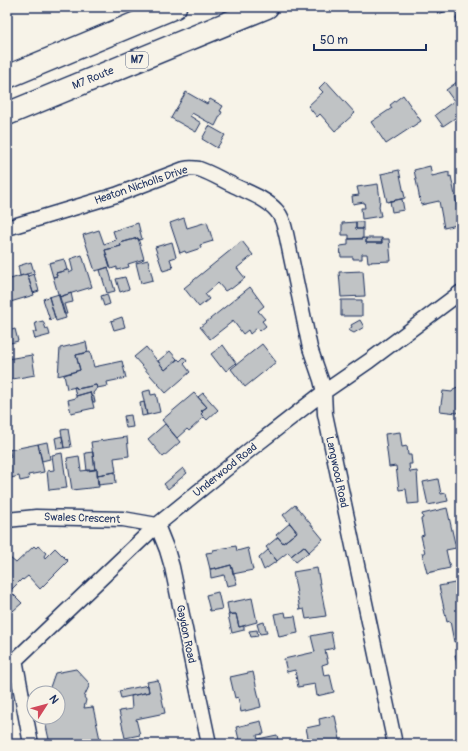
<svg xmlns="http://www.w3.org/2000/svg" width="468" height="751" font-family="Pangolin,sans-serif">
	<style>
		.building { fill: #c0c3c5; stroke: #1b2f5e }
		.lines { fill: none; stroke-linecap: round; stroke-linejoin: round }
		.street-casing { stroke: #1b2f5e; stroke-width: 17 }
		.highway-casing { stroke: #1b2f5e; stroke-width: 25 }
		.street { stroke: #f7f3e8; stroke-width: 14 }
		.highway { stroke: #f7f3e8; stroke-width: 22 }
		.labels { text-anchor: middle; dominant-baseline: central; stroke-width: 3; stroke-linejoin: round; paint-order: stroke }
		.shield { fill: #f7f3e8; stroke: #5d6a87; stroke-width: 1 }
		.shield-label { font-size: 10px; font-weight: bold; fill: #1b2f5e }
		.street-label { font-size: 11px; fill: #1b2f5e; stroke: #f7f3e8 }
	</style>
	<rect width="100%" height="100%" fill="#f7f3e8"/>
	<filter id="ink" filterUnits="userSpaceOnUse"><feTurbulence type="fractalNoise" baseFrequency=".025" numOctaves="2"/><feDisplacementMap in="SourceGraphic" scale="8" xChannelSelector="R" yChannelSelector="G"/><feConvolveMatrix kernelMatrix="1 2 1 2 8 2 1 2 1" color-interpolation-filters="sRGB"/></filter>
	<g filter="url(#ink)">
		<path class="building" d="M436,7H449L450,10L438,14Z
			M456,7H461V36L460,37L456,17H458Z
			M461,79V114L443,126L435,115L454,101L446,90Z
			M326,81L355,113L335,131L320,114L317,117L308,106L323,92L319,88Z
			M186,92L207,104L210,99L223,106L220,111L222,112L215,126L192,113L190,116L201,123L196,132L171,118Z
			M403,95L421,121L386,144L371,122L392,108L390,105Z
			M461,123V136L458,124Z
			M209,126L225,135L217,148L202,139Z
			M430,166L432,176L449,172V177L451,176L461,224L444,228L439,201L421,205L414,170Z
			M399,170L405,198L387,202L381,174Z
			M378,184L380,200L379,207L381,216L362,219L361,208H365L364,202L353,204L352,196L359,195L357,187Z
			M402,199L404,210L392,212L390,201Z
			M184,218L187,228L207,222L213,241L200,245L201,248L186,253L185,251L180,253L170,223Z
			M356,222H363V229H356Z
			M356,222V229H363V239H349V235H342V223Z
			M138,223L142,239L138,240V238L120,243L121,246L105,250L110,267L95,271L83,235L99,230L104,244L116,240L113,231Z
			M138,238L144,259L128,264L129,267L117,270V267L111,269L105,250L121,246L120,243Z
			M366,238H382V243H366Z
			M366,238V243H382L381,239H389L391,261L368,262L367,254H362V259H353V257H341L340,246L348,245V239Z
			M242,241L253,255L237,268L245,278L231,289L230,288L225,291L218,283L205,294L209,299L199,307L184,288Z
			M172,242L176,257L170,259L173,268L163,271L155,247Z
			M82,255L92,287L59,297L53,277L57,276L56,273L67,270H69V273L73,271L70,259Z
			M64,259L67,270L56,273L57,276L53,277L49,263Z
			M148,260L153,280L141,283L136,263Z
			M31,262L34,272L20,276L18,266Z
			M108,267L115,291L107,293L100,270Z
			M363,271L365,296L341,297L339,272Z
			M27,274L34,295L7,303V280Z
			M34,274L39,291L33,293L28,276Z
			M125,277L129,289L120,292L116,279Z
			M250,287L264,306L258,311L265,319L262,321L266,326L260,331L257,328L250,334L248,330L243,334L233,321L210,339L200,327Z
			M71,293L73,302L64,304L67,314H64L59,297Z
			M59,294L66,318L56,321L49,297Z
			M107,294L110,304L104,306L101,296Z
			M49,297L55,318L50,320L43,299Z
			M341,300H362V316H341Z
			M122,317L125,327L114,330L111,321Z
			M360,320L364,327L354,333L348,330L352,327L351,325Z
			M43,321L46,329L48,328L50,335L35,339L33,332L37,331L35,323Z
			M7,327L8,331L15,329L18,341L7,344Z
			M86,342L88,352L76,355L80,370L58,376L60,348Z
			M262,344L276,362L245,387L231,369Z
			M223,345L236,363L226,371L222,366L221,367L211,354Z
			M146,347L165,370L178,359L180,361L184,357L187,361L184,364L190,372L166,393L134,357Z
			M170,351L177,359L165,370L158,361Z
			M90,352L94,367L122,361L126,378L107,382L108,386L97,388L96,385L77,389L76,387L67,389L64,375L80,370L76,355Z
			M32,355L35,375L7,380V359Z
			M96,385L97,388L93,393L95,402H93L90,392L76,396L74,387H76L77,389Z
			M458,387H461V411L457,413L440,411L443,391L452,392L455,388Z
			M150,390L151,395L156,394L160,412L147,415L142,392Z
			M90,392L94,408L71,413L68,400L76,398V396Z
			M194,393L207,407L201,411L203,412L201,414L204,417L189,431L187,429L177,438L162,420Z
			M203,393L218,410L207,420L201,414L203,412L201,411L207,407L198,397Z
			M144,402L147,415L142,416L140,403Z
			M131,415L133,427L126,428L124,416Z
			M165,424L180,442L163,457L148,439Z
			M68,429L71,447L64,448L61,430Z
			M400,432L402,447L407,446L408,455H411L412,464H409L410,472L417,471L419,503L408,504L406,489L399,490L396,466L389,467L385,434Z
			M62,436L64,448L57,449L55,438Z
			M127,437L129,456L114,458L116,472L97,475V469L95,470L91,442Z
			M47,442L50,459L42,461L38,444Z
			M38,444L44,472L28,475L29,479L20,481L19,476L7,479V458L11,456L9,450Z
			M93,452L95,470L87,471L85,453Z
			M62,453L67,488L49,490L47,471L54,470L52,455Z
			M79,456L81,471L97,469L99,487L72,490L67,458Z
			M183,468L187,473L168,489L164,484Z
			M115,472L116,483L98,485L97,475Z
			M438,479L441,494L446,493L448,501L428,505L423,482Z
			M295,505L323,539L309,552L304,546L291,556L288,552L277,561L266,547L278,537L283,543L297,532L283,515Z
			M447,508L456,548L446,550L450,568L427,573L422,553H425L421,536L424,535L421,519L423,518L422,514Z
			M290,523L297,532L283,543L276,535Z
			M34,546L36,548L38,546L46,553L44,556L45,558L55,548L68,561L40,589L28,576L23,580L22,579L10,591L22,603L13,611L7,606V561L10,558L16,563Z
			M236,546L237,551L248,548L253,570L233,574L231,565L216,569V568L210,569L206,553L213,552V550Z
			M304,546L309,552L296,562L291,556Z
			M268,550L277,561L264,570L259,558Z
			M231,565L237,584L227,586L224,575L211,578L210,569L216,568V569Z
			M317,568L326,616L306,619L304,609L300,610L293,572Z
			M460,582L461,640L454,642L450,621L447,622L439,586Z
			M218,592L222,609L210,611L206,595Z
			M252,598L257,622L239,627L236,614L229,615L227,603Z
			M285,612L286,617L295,616L298,633L279,637L274,614Z
			M229,614H236L239,627L244,626V630L232,633L228,615Z
			M264,622L267,633L260,634L257,624Z
			M257,630L258,636L251,637L249,631Z
			M331,632L334,648L325,650L328,663L322,665L324,676L330,675L334,692L317,696L315,684L298,687L295,670L287,672L284,659L315,652L311,636Z
			M461,654V682L455,655Z
			M76,669L90,684L84,697L86,700L84,708L93,707L101,744H50L44,717H58V693H48L55,673Z
			M253,672L261,707L241,712L238,697L235,698L230,677Z
			M158,680L165,713L136,719L140,735L125,738L119,711L132,709L131,696L149,692L147,682Z
			M148,685L149,692L121,698L119,691Z
			M332,716H335L341,744H312V741L309,742L306,728L320,725L319,719Z
			M261,721L264,734L257,735L258,739L277,735L279,744H247V743L240,744L236,727Z"/>
		<g class="lines">
			<defs>
				<path id="street" d="M7,228L116,195L184,169C189,168 193,168 199,169C211,173 222,180 233,185C247,192 265,198 276,210C283,217 285,229 287,238L310,348L321,380L324,392L325,414L395,744
					M7,520L36,517L123,519L157,525L167,550L172,567L209,744
					M15,659L31,744
					M7,668L157,525L252,448L324,392L369,361L461,292"/>
				<path id="highway" d="M7,77L175,7
					M7,114L267,7"/>
			</defs>
			<use href="#street" class="street-casing"/>
			<use href="#highway" class="highway-casing"/>
			<use href="#street" class="street"/>
			<use href="#highway" class="highway"/>
		</g>
	</g>
	<g class="labels">
		<rect class="shield" x="126" y="52" width="22" height="16" rx="3"/>
		<g class="shield-label">
			<text x="137" y="60">M7</text>
		</g>
		<g class="street-label">
			<text transform="translate(93 78) rotate(-22)">M7 Route</text>
			<text transform="translate(141 185) rotate(-19)">Heaton Nicholls Drive</text>
			<text transform="translate(225 470) rotate(-39)">Underwood Road</text>
			<text transform="translate(337 472) rotate(78)">Langwood Road</text>
			<text transform="translate(82 518) rotate(2)">Swales Crescent</text>
			<text transform="translate(186 634) rotate(78)">Gaydon Road</text>
		</g>
	</g>
	<rect width="468" height="751" fill="none" stroke="#f7f3e8" stroke-width="24"/>
	<rect x="12" y="12" width="444" height="727" fill="none" stroke="#1b2f5e" stroke-width="1.5" filter="url(#ink)"/>
	<g transform="translate(46 705) rotate(54)"><circle r="19" fill="#f7f3e8" stroke="#9fa5b1"/>
	<path d="M0-3L7 15L0 10L-7 15Z" fill="#d1495b"/>
	<text y="-6" font-size="11" font-weight="bold" text-anchor="middle" fill="#1b2f5e">N</text>
	</g>
	<path d="M314 44v6h112v-6" fill="none" stroke="#1b2f5e" stroke-width="2"/>
	<text x="320" y="44" font-size="12" fill="#1b2f5e" stroke="#f7f3e8" stroke-width="3" paint-order="stroke">50 m</text>
</svg>
